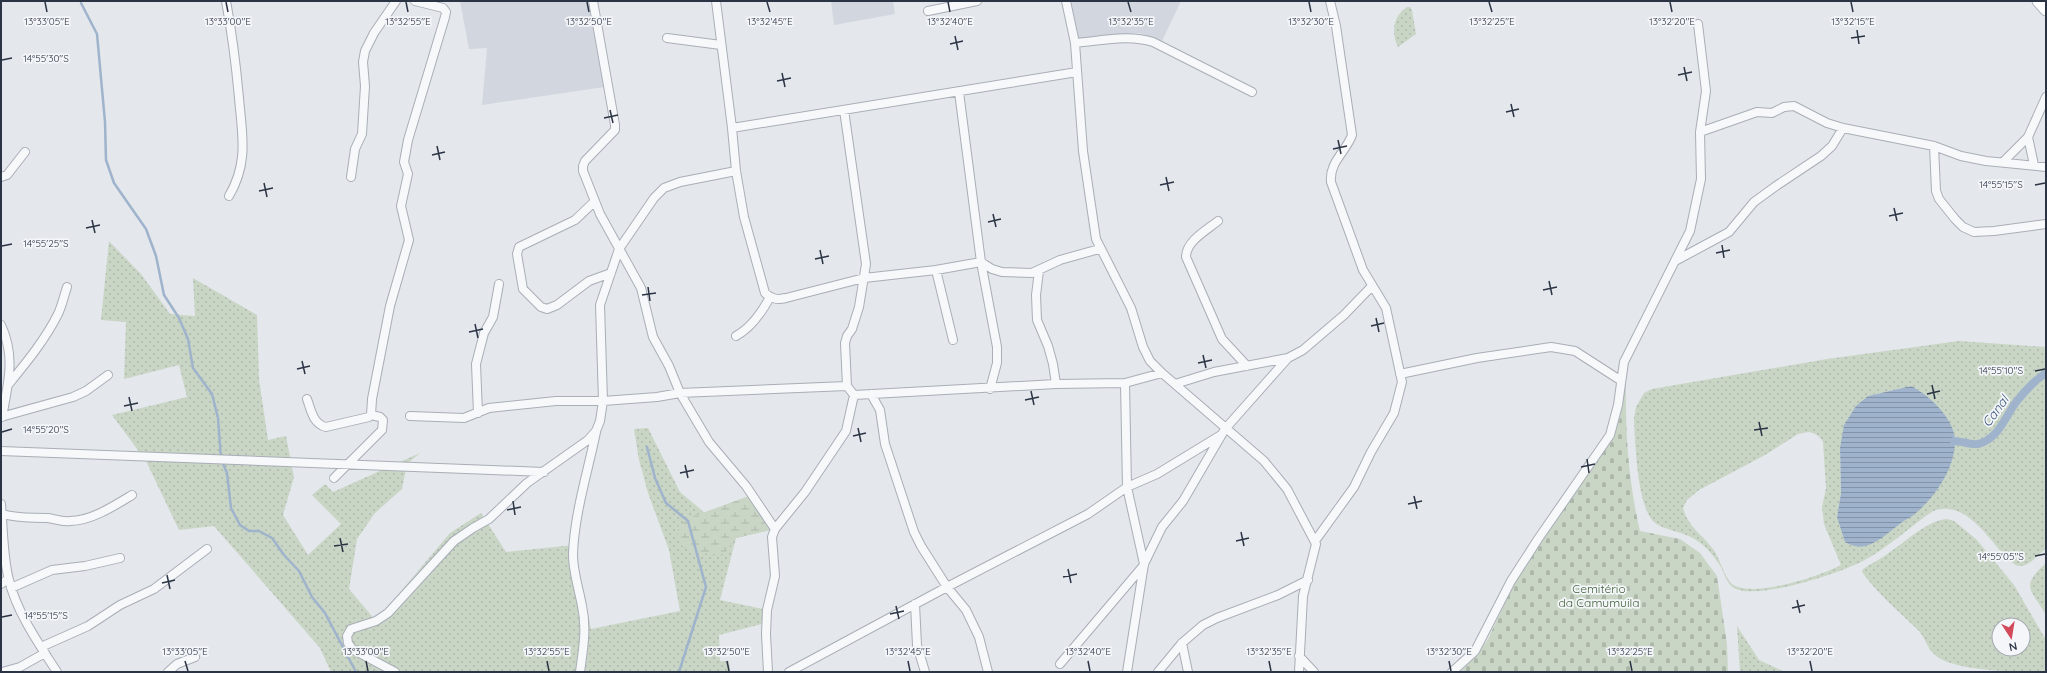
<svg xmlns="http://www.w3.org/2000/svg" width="2047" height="673" font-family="Quicksand,sans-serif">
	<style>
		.built { fill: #d2d6de }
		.green { fill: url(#green-dots); fill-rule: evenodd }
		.wetland { fill: url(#wetland-marsh) }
		.cemetery { fill: url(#cemetery-stones) }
		.water { fill: url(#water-rules) }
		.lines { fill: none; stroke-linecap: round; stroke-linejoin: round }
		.stream { stroke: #9fb4cc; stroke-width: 2.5 }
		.canal { stroke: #9fb4cc; stroke-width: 8 }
		.minor-casing { stroke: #a9aeb7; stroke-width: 10 }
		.secondary-casing { stroke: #a9aeb7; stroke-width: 13 }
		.minor { stroke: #f7f8fa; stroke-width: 8 }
		.secondary { stroke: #fff; stroke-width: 11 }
		.ticks { fill: none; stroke: #2b3445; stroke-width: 1.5 }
		.labels { text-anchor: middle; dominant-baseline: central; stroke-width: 3.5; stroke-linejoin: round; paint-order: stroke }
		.park-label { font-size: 12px; fill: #3f6138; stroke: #f4f6f9 }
		.water-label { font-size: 13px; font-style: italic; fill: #34527a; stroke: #f4f6f9 }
		.ticks-label { font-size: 10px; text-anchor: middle; fill: #2b3445; stroke: #f4f6f9; stroke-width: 3.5; stroke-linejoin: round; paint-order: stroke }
	</style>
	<defs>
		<pattern id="green-dots" width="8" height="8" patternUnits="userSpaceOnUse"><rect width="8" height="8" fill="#c9d6c5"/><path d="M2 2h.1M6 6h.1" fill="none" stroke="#adb8ab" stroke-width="1.8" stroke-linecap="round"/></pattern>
		<pattern id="wetland-marsh" width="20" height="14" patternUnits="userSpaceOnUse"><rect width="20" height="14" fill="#c9d6c5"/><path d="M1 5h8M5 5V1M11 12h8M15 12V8" fill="none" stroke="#adb8ab"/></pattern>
		<pattern id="cemetery-stones" width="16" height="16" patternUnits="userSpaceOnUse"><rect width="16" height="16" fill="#c9d6c5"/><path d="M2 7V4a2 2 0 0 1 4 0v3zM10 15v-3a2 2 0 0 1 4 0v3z" fill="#adb8ab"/></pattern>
		<pattern id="water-rules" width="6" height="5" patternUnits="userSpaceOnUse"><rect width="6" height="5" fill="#9fb4cc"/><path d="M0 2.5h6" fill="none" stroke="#8293a7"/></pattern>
	</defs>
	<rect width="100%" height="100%" fill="#e4e7ec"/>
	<path class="built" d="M460,1H588L604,87L482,105L487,48L469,49Z
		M831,1H893L895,14L834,25Z
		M1071,1H1181L1162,41L1139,33L1079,39Z"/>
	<path class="green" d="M1407,7H1410L1412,10L1416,34L1398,47C1391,33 1393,16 1407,7Z
		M109,241L141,274L170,314L195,316L193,278L257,315L259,379L268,440L286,436L294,477L283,515L308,555L341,524L312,495L325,484L333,492L420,453L407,464L402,489L375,513L357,539L349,589L376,621L450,533L481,513L506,552L574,545L591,629L680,611L669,550L648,493L639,460L634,429L648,428L680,492L705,513L752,495L775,529L736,538L720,600L767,610L766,623L719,635L720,661H729L730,672H331L320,648L214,526L179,530L146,461L112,415L187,397L179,365L124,379L126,322L101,320Z
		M1959,341L2046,347V549C2038,554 2031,565 2021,566C2001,567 1975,495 1933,511C1909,527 1887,549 1861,562C1837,574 1761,599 1736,589C1727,585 1725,575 1721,567C1715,558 1708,548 1699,542C1685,531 1668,532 1655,523C1637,509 1635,441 1634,418L1636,407L1644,393L1652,389L1827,359ZM1911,386L1953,430L1954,444L1916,513L1906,519L1837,517L1841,493L1840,448L1868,396ZM1808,432C1815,433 1819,435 1823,442L1826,488L1822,507L1824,524L1841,565C1821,576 1752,599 1732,584C1724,577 1720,558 1713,549C1703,535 1688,527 1683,508L1687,500L1699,490L1765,455L1798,434Z
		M1947,519L1954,521L1976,539L2014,585L2046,640V672C2021,672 1951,672 1934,654C1926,647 1925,636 1917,629C1898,611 1877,593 1862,572L1863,569C1872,563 1881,559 1890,552C1907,541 1926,521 1947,519ZM1999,625H2023V649H1999Z
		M2046,563V615C2030,588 2020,587 2046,563Z
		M1737,626L1759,660L1785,672H1740Z"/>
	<path class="wetland" d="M752,495L775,529L736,538L724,554C710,554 684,556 678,539C677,535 678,530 678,526L694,516Z"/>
	<path class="cemetery" d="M1626,377C1625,429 1628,480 1640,531L1680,539L1700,553L1717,576L1727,644L1728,672H1460L1477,655L1488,639L1514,584L1583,478L1614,436L1620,417Z"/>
	<path class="water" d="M1911,386C1927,394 1947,412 1953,430C1962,458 1937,496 1916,513C1912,517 1906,519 1901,523C1890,531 1878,543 1865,546C1857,548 1851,545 1845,542L1837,517L1841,493L1840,448L1844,425L1856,406L1868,396Z"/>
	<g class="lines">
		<path class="stream" d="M81,3L97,34L105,122L106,160L114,183L146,229L156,256L164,295L179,318L188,339L193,368L212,394L218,418L221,459L227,473L231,508L240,525L249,531H259L272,538L284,555L299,571L312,597L325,613L356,672
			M647,447L655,478L666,503L688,521L706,587L679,672"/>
		<path class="canal" d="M1954,441C1961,441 1971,445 1978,444C1999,439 2005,416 2017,401C2025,391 2035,380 2046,373"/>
		<defs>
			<path id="minor" d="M226,1C232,33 236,65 239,98C242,134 249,162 229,196
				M593,1L615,125V130L585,161L583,166V171L600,214L641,288L653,337L669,366L680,393L709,442L746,486L775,529
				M716,1L732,128L736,171L744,217L765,293C772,299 777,300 786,298L864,278L936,270L981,262L992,269L1002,272L1032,273L1060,260L1099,249
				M1066,1L1075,43L1083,151L1096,239L1131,308L1143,347L1150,361L1162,373L1264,461L1287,489L1316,544L1303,596L1299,672
				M928,11L977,1
				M667,38L721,45
				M1075,43C1101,41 1128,34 1153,42L1252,92
				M959,92L981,262L997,347V363L990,389
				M732,128L1077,72
				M1700,132L1757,112L1772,113L1784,107L1794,106L1827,123L1843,128L1934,146L1961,156L1986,161L2046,167
				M2028,137L2034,165
				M1934,146L1936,191L1939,199L1955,219L1963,227L1974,232L1994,231L2046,224
				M2003,162L2028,137L2046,97
				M1,177L7,175L25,152
				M351,177L355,149L362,134L365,86L363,62L365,51L374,33L396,1
				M595,201L575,220L519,247L517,254L523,289L541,307L547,309L557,305L589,281L611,273
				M1218,221C1207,230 1186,241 1186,257L1222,339L1247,366
				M1677,260L1729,232L1754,202L1776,186L1821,156L1832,146L1843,128
				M936,270L953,340
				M1039,271L1036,295L1037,320L1048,346L1053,364L1056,384
				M1,325C16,357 8,384 2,417
				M736,336C751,328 762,312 770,297
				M1400,374L1477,358L1551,347L1575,351L1620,380
				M1125,383L1127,487L1144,564
				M1175,384L1214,372L1288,358L1303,350L1344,315L1372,286
				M8,385C26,363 45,340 58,314C62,306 64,296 67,287
				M871,394L880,410L885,444L914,532L921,546L947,587L966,610L979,637L988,672
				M854,395L1056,384L1125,383L1162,373
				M307,399C311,410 313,424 326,427L369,417L371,415L380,417L383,420L382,430L334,478
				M478,413L476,364L484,333L493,317L499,284
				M371,415L372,399L390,306L409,240L401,206L408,174L404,162L408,140L445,17L446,12L443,8L415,1
				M410,416L464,418L489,408L556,401H603L657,397L680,393L847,386
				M1,417L73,397L86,391L108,375
				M1,451L544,472
				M1,504C3,527 3,558 9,580C17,613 39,644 57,672
				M2,514C21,519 30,517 48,518C55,519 62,522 70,521C91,521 114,506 132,495
				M1315,541L1354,487L1371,452L1394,413L1402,382L1386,308L1363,270L1331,182C1329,162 1346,152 1352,135L1336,26L1330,1
				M1,584L8,579
				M11,588L52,570L85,566L120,558
				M915,604L917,645L925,672
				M1182,643L1188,672
				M41,647L88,626L120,605L154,589L207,549
				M1299,656L1314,672
				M1060,664L1144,565
				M2,672L20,667L45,653
				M168,672L177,664L195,657
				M395,672L352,649L348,643L347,636L351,629L376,621L388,613L454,541L473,528L489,519L527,483L588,440L596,431L600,421L603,401L600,305L619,249L654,198L664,188L680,182L736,171
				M580,672C583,650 587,628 582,606C579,589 573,572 573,555C574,515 588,471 596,432
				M768,672L766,634L767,610L775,576L772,537L775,529L805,492L846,431L854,395L847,386L845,343L847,336L852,329L859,307L866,264L844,110
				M789,672L947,587L1088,514L1127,487L1157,474L1221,435
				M1127,672L1144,564L1162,527L1183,501L1225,429L1288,358
				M1158,672L1182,643L1203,625L1217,618L1278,595L1308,580
				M1452,672L1475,651L1511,581L1538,539L1610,435L1618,405L1624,362L1690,231L1701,179L1700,132L1706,91L1698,24"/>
			<path id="secondary" d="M2038,1L2046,10"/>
		</defs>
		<use href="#minor" class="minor-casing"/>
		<use href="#secondary" class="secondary-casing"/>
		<use href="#minor" class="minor"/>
		<use href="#secondary" class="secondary"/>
	</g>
	<path class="ticks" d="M45,2L47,12M226,2L228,12M406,2L408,12M587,2L589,12M767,2L770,12M948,2L950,12M1128,2L1131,12M1309,2L1311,12M1489,2L1492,12M1670,2L1672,12M1851,2L1853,12M1857,30L1859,44M955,36L958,50M1851,38L1865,36M950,44L963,41M2,60L12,58M1684,67L1687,81M782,73L785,87M1678,75L1692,72M777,81L791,78M1511,104L1514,117M610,110L613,123M1506,112L1519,109M604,118L618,115M1338,140L1341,154M437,146L440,160M1333,149L1347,146M432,155L445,152M1166,177L1169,191M264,183L267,197M1160,185L1174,182M2035,185L2045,183M259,191L273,188M1894,208L1897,221M993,214L996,227M1889,216L1903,213M92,220L95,233M988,222L1001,219M86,228L100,225M1722,245L1724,258M2,246L12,244M820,250L823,264M1716,253L1730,250M815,259L829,256M1549,281L1552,295M648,287L650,301M1543,290L1557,287M642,295L656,293M1376,318L1379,332M475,324L478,338M1371,326L1384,323M469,332L483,329M1203,355L1206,368M302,361L305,374M1198,363L1212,360M297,369L310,366M2035,371L2045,369M1932,385L1935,399M1031,391L1034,405M1927,394L1940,391M129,397L132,411M1025,400L1039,397M124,406L138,403M1759,422L1762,436M858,428L861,442M1754,430L1768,428M2,432L12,429M853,436L866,433M1587,459L1589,473M685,465L688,478M1581,467L1595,464M680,473L694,470M1414,496L1417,509M513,501L515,515M1408,504L1422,501M507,510L521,507M1241,532L1244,546M340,538L343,552M1236,541L1249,538M334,546L348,544M2035,556L2045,554M1068,569L1071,583M167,575L170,589M1063,577L1077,574M162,583L175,580M1797,600L1800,613M896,606L899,619M1792,608L1805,605M890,614L904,611M2,617L12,615M185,661L188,671M366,661L368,671M547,661L549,671M727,661L729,671M908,661L910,671M1088,661L1090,671M1269,661L1271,671M1449,661L1451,671M1630,661L1632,671M1810,661L1812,671"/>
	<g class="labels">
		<g class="park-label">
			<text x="1599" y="588">Cemitério<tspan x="1599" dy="14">da Camumuila</tspan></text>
		</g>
		<g class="water-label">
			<text transform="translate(1995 411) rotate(-54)">Canal</text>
		</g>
	</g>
	<g class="ticks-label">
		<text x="47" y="25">13°33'05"E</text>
		<text x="228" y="25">13°33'00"E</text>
		<text x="408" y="25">13°32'55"E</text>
		<text x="589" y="25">13°32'50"E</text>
		<text x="770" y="25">13°32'45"E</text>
		<text x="950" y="25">13°32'40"E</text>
		<text x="1131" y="25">13°32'35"E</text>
		<text x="1311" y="25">13°32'30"E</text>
		<text x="1492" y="25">13°32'25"E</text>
		<text x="1672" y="25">13°32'20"E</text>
		<text x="1853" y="25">13°32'15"E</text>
		<text x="46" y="62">14°55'30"S</text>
		<text x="2001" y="188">14°55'15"S</text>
		<text x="46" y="247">14°55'25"S</text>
		<text x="2001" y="374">14°55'10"S</text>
		<text x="46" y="433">14°55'20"S</text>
		<text x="2001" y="560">14°55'05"S</text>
		<text x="46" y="619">14°55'15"S</text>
		<text x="185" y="655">13°33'05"E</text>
		<text x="366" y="655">13°33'00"E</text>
		<text x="547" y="655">13°32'55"E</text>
		<text x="727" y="655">13°32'50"E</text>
		<text x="908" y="655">13°32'45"E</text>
		<text x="1088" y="655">13°32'40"E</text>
		<text x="1269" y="655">13°32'35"E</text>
		<text x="1449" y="655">13°32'30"E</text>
		<text x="1630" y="655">13°32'25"E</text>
		<text x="1810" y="655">13°32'20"E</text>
	</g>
	<rect width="2047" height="673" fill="none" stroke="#2b3445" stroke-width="4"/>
	<g transform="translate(2011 637) rotate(168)"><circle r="19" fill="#f4f6f9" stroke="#a4a8b1"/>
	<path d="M0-3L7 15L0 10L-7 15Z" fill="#d1495b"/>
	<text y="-6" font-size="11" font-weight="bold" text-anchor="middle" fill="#2b3445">N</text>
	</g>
</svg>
